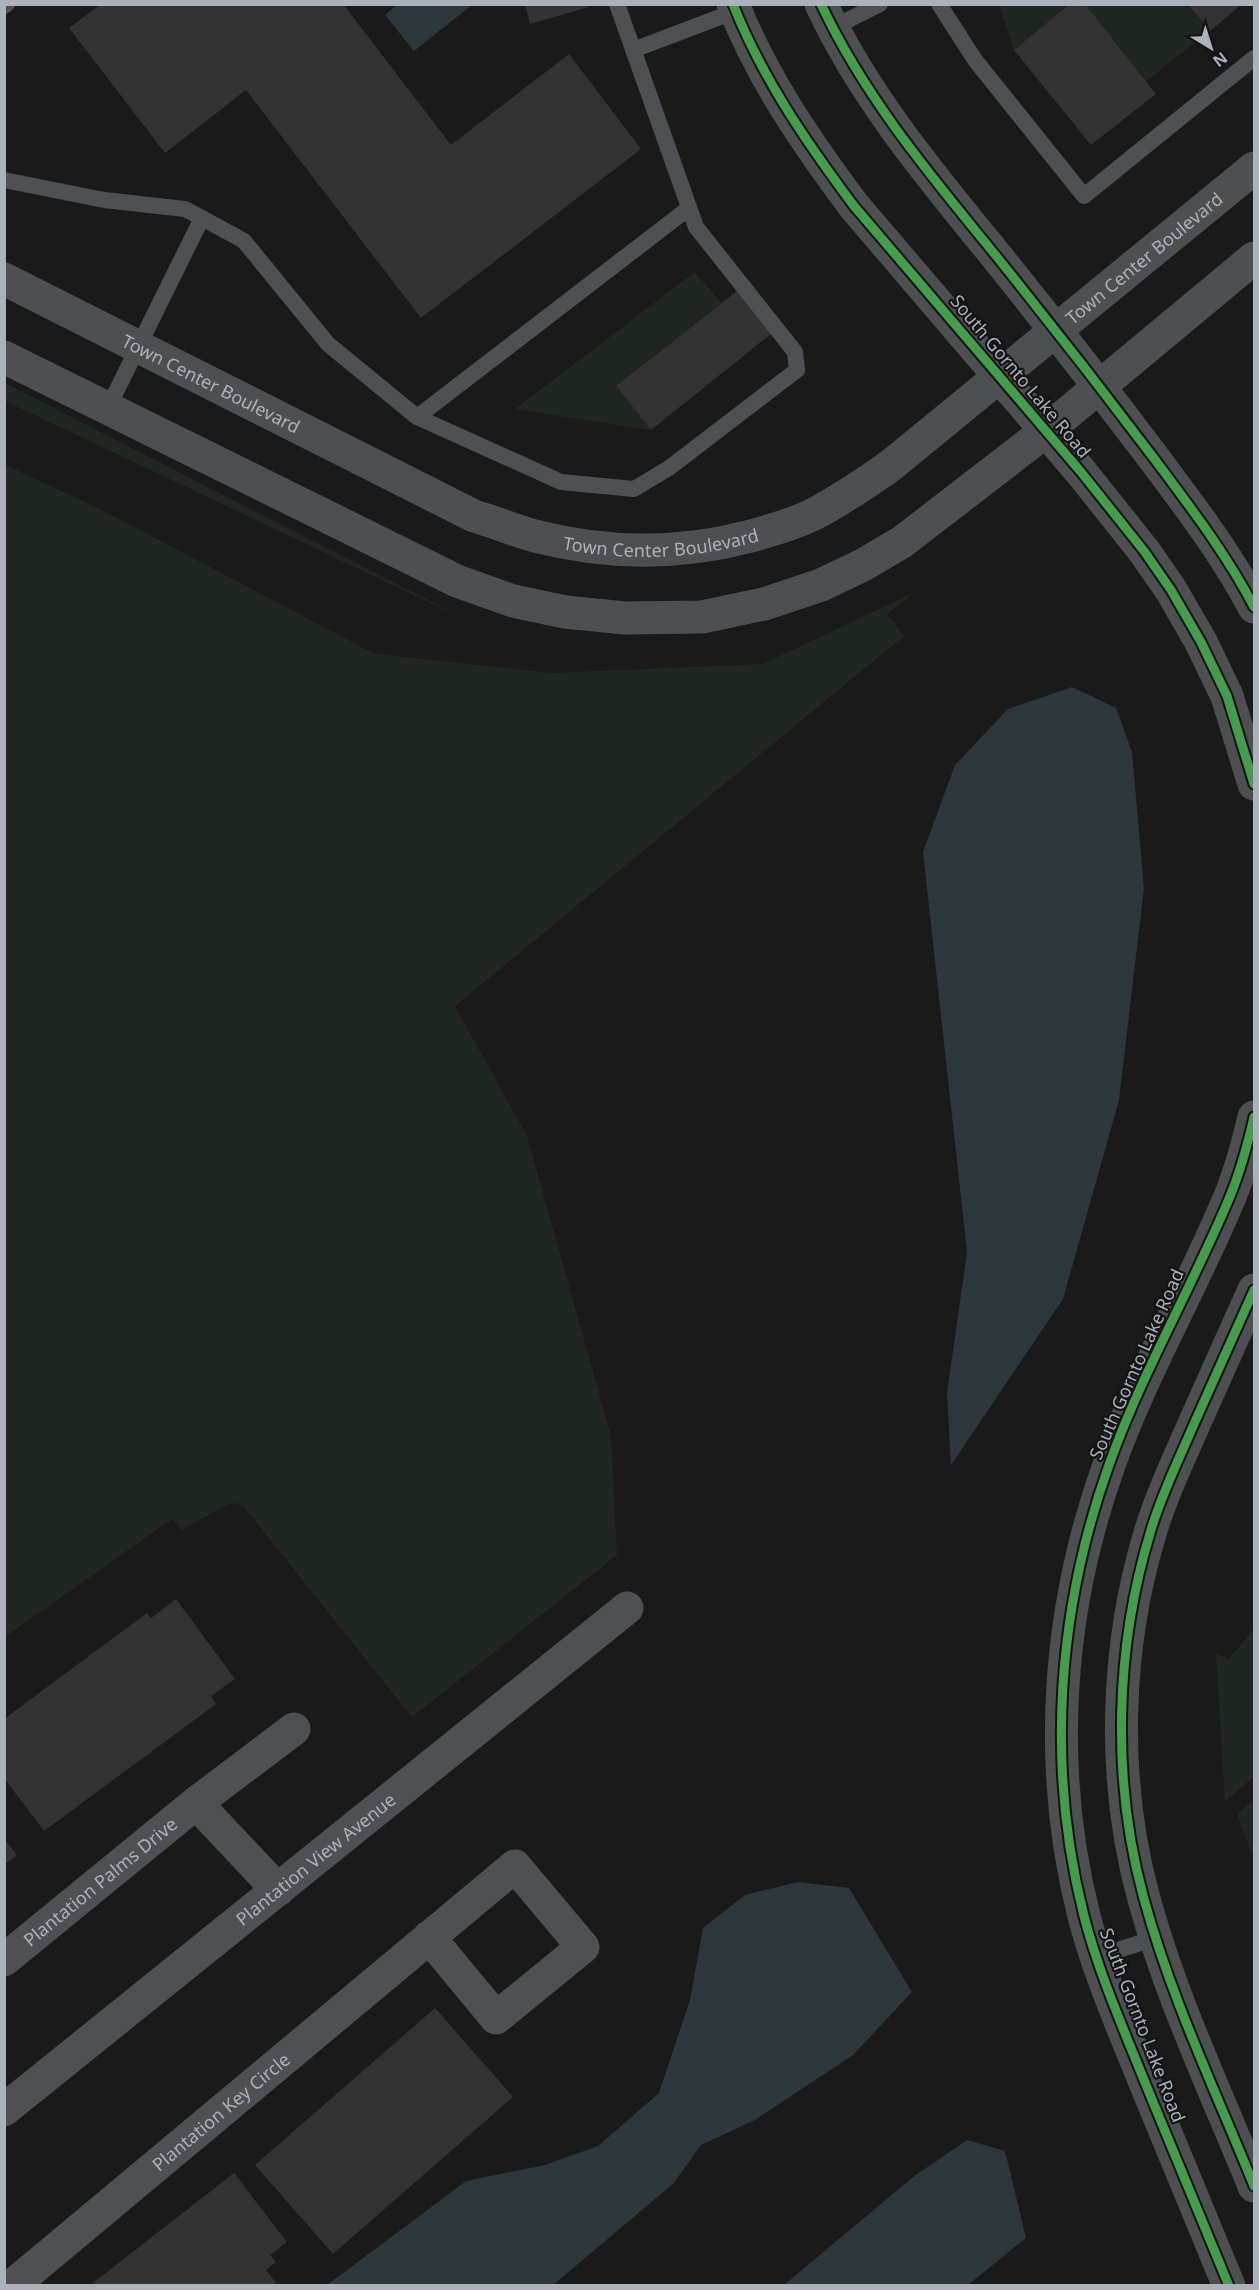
<svg xmlns="http://www.w3.org/2000/svg" width="1259" height="2290" font-family="'Noto Sans',sans-serif">
	<style>
		.green { fill: #202720 }
		.water { fill: #2d373c }
		.building { fill: #333334 }
		.lines { fill: none; stroke-linecap: round; stroke-linejoin: round }
		.lane { stroke: #4e5053; stroke-width: 16 }
		.street { stroke: #4e5053; stroke-width: 33 }
		.secondary { stroke: #4d4f51; stroke-width: 33 }
		.cycleway-casing { stroke: #141416; stroke-width: 13 }
		.cycleway { stroke: #469c4c; stroke-width: 9 }
		.labels { text-anchor: middle; dominant-baseline: central; stroke-width: 4.5; stroke-linejoin: round; paint-order: stroke }
		.street-label { font-size: 18px; fill: #acb2ba; stroke: #141416 }
	</style>
	<rect width="100%" height="100%" fill="#1a1a1a"/>
	<path class="green" d="M999,4L1070,5L1014,50Z
		M1085,5H1188L1210,31L1146,81Z
		M695,272L721,303L616,386L651,430L515,409Z
		M4,383H5L477,625L5,401Z
		M5,465L100,509L375,654L551,673L763,664L915,592L887,614L904,636L455,1006L527,1136L611,1436L617,1555L412,1717L244,1507L235,1503L226,1505L182,1530L172,1519L5,1637Z
		M1254,1628V1777L1225,1801L1216,1654L1229,1659Z
		M1254,1800V1860L1237,1814Z"/>
	<path class="water" d="M397,5V4L472,5L414,51L385,15Z
		M1072,687L1116,708L1132,752L1144,888L1119,1100L1063,1299L951,1465L947,1393L967,1252L923,852L955,765L1008,709Z
		M798,1882L849,1888L912,1992L853,2055L755,2120L701,2145L673,2184L553,2285H327L466,2181L545,2165L598,2146L659,2093L690,2000L703,1928L745,1895Z
		M967,2140L1005,2151L1026,2238L968,2285H784L913,2177Z"/>
	<path class="building" d="M101,4H343L451,145L569,54L641,149L421,318L246,90L165,153L69,28Z
		M525,4H588L589,7L530,24Z
		M1070,4H1085L1156,94L1091,145L1014,50Z
		M1188,4H1242L1210,31Z
		M737,291L771,334L651,430L616,386Z
		M176,1599L235,1679L211,1696L216,1704L44,1831L4,1778V1719L147,1613L151,1618Z
		M4,1839L17,1855L4,1865Z
		M435,2008L513,2097L333,2254L255,2165Z
		M234,2173L287,2242L270,2255L276,2262L266,2270L276,2283L272,2286H89Z"/>
	<g class="lines">
		<path class="lane" d="M939,4L975,60L1084,196L1254,58
			M4,6L7,4
			M832,28L880,4
			M633,50L736,11
			M4,180L104,200L185,209L202,218L244,241L328,344L417,417L561,482L634,489L669,468L797,370L795,352L696,227L617,4
			M108,408L202,218
			M417,417L689,208
			M1096,1957L1156,1938"/>
		<g class="street">
			<path d="M196,1803L278,1890"/>
			<path id="s1" d="M4,1960L196,1803L294,1729"/>
			<path id="s2" d="M4,2110L627,1608"/>
			<path id="s3" d="M12,2286L515,1866L583,1947L496,2018L429,1937"/>
		</g>
		<g class="secondary">
			<path d="M733,4C762,78 807,143 854,206L1081,472L1144,551L1171,590L1201,642L1227,696L1254,784"/>
			<path d="M821,4C865,98 932,177 997,257C1051,324 1104,392 1156,461C1191,508 1227,555 1254,607"/>
			<path id="s4" d="M4,279L474,516C494,522 514,530 535,536C605,554 677,555 747,537C770,531 795,524 816,513C842,499 866,483 890,466L1254,168"/>
			<path d="M4,357L457,581L513,601L565,612L625,618L702,617L764,604L821,585L863,565L902,542L1046,431L1254,258"/>
			<path d="M1254,1290C1234,1335 1214,1379 1194,1424C1179,1459 1162,1493 1151,1530C1115,1647 1111,1780 1144,1899C1171,1998 1216,2092 1254,2186"/>
			<path d="M1229,2286C1202,2219 1174,2152 1146,2085C1124,2030 1099,1974 1084,1916C1046,1767 1057,1610 1109,1465C1142,1372 1193,1286 1231,1194C1241,1169 1248,1143 1254,1117"/>
		</g>
		<defs>
			<path id="cycleway" d="M733,4C762,78 807,143 854,206L1081,472L1144,551L1171,590L1201,642L1227,696L1254,784
				M821,4C865,98 932,177 997,257C1051,324 1104,392 1156,461C1191,508 1227,555 1254,607
				M1254,1290C1234,1335 1214,1379 1194,1424C1179,1459 1162,1493 1151,1530C1115,1647 1111,1780 1144,1899C1171,1998 1216,2092 1254,2186
				M1229,2286C1202,2219 1174,2152 1146,2085C1124,2030 1099,1974 1084,1916C1046,1767 1057,1610 1109,1465C1142,1372 1193,1286 1231,1194C1241,1169 1248,1143 1254,1117"/>
		</defs>
		<use href="#cycleway" class="cycleway-casing"/>
		<use href="#cycleway" class="cycleway"/>
	</g>
	<g class="labels">
		<g class="street-label">
			<text stroke="none"><textPath href="#s4" startOffset="1294">Town Center Boulevard</textPath></text>
			<text transform="translate(1021 376) rotate(50)">South Gornto Lake Road</text>
			<text stroke="none"><textPath href="#s4" startOffset="232">Town Center Boulevard</textPath></text>
			<text stroke="none"><textPath href="#s4" startOffset="718">Town Center Boulevard</textPath></text>
			<text transform="translate(1136 1364) rotate(-66)">South Gornto Lake Road</text>
			<text stroke="none"><textPath href="#s2" startOffset="400">Plantation View Avenue</textPath></text>
			<text stroke="none"><textPath href="#s1" startOffset="124">Plantation Palms Drive</textPath></text>
			<text transform="translate(1143 2025) rotate(69)">South Gornto Lake Road</text>
			<text stroke="none"><textPath href="#s3" startOffset="272">Plantation Key Circle</textPath></text>
		</g>
	</g>
	<rect width="1259" height="2290" fill="none" stroke="#acb2ba" stroke-width="12"/>
	<g transform="translate(1211 48) rotate(142)" stroke="#141416" stroke-width="4.5" paint-order="stroke">
	<path d="M0-4.5L10 22L0 15L-10 22Z" fill="#acb2ba"/>
	<text y="-9" font-size="16" font-weight="bold" text-anchor="middle" fill="#acb2ba">N</text>
	</g>
</svg>
